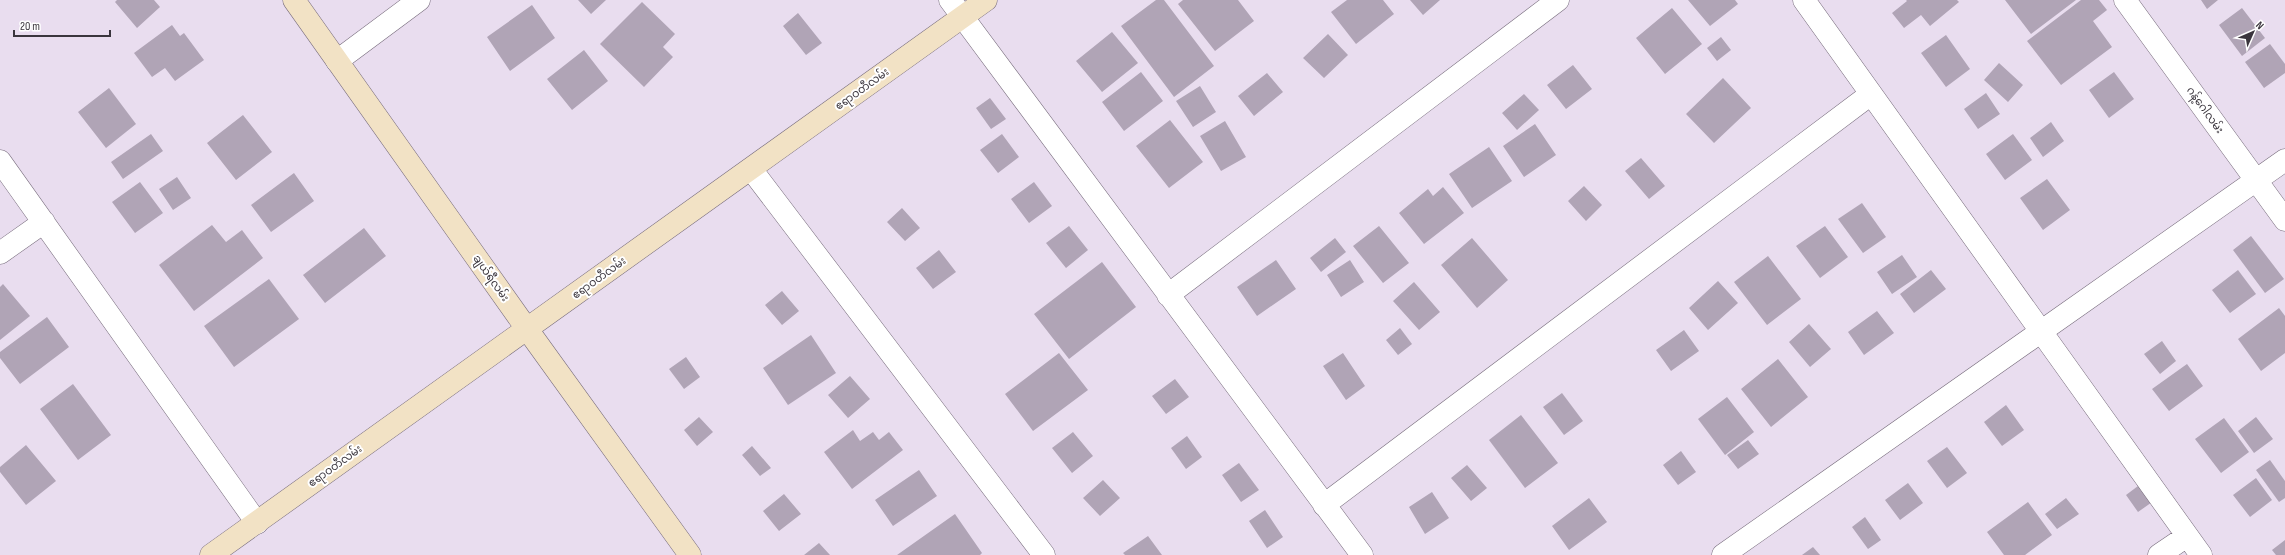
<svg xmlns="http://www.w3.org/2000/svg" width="2285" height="555" font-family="'Sofia Sans Condensed','Noto Sans Myanmar',sans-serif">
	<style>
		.building { fill: #b0a4b6 }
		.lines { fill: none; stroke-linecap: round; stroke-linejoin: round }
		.street-casing { stroke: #776c7c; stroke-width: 23 }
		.secondary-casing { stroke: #776c7c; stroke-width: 23 }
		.street { stroke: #fff; stroke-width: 22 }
		.secondary { stroke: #f2e2c5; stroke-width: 22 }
		.labels { text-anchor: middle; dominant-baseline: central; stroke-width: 4; stroke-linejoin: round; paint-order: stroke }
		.street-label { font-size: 11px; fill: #3a353d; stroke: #fff }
	</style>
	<rect width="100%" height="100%" fill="#e9ddef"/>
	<path class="building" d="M117,0H154L160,7L137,28L115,2Z
		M578,0H606L591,14Z
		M1156,0H1164L1214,66L1174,97L1121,26Z
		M1183,0H1238L1254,21L1215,51L1178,4Z
		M1347,0H1383L1394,14L1356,44L1331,12Z
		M1410,0H1440L1423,15Z
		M1688,0H1735L1738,4L1710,26Z
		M1906,0H1957L1959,2L1930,26L1921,15L1904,28L1892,13L1907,1Z
		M2005,0H2076L2031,34Z
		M2081,0H2099L2107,10L2093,21L2112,47L2061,85L2027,41Z
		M2201,0H2218L2207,9Z
		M642,2L675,34L663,47L673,57L644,87L600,44Z
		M532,5L555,38L510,71L487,37Z
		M1672,8L1702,44L1665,74L1636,38Z
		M2242,8L2265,38L2242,56L2219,25Z
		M798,13L822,43L806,55L783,26Z
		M172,25L180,36L184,33L204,60L175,81L165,68L152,77L134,53Z
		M1112,32L1138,63L1102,92L1076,61Z
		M1328,34L1348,55L1324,78L1303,58Z
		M1946,35L1970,69L1946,87L1921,53Z
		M1721,37L1731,50L1717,61L1707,48Z
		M2270,44L2285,64V73L2264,88L2245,62Z
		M584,50L608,81L572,110L547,79Z
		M1999,63L2023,85L2008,102L1984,80Z
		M1573,65L1592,89L1566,109L1547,85Z
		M1141,72L1163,101L1124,131L1102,102Z
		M2114,72L2134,99L2109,118L2089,90Z
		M1267,73L1283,92L1254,116L1238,96Z
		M1723,78L1751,108L1714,143L1686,114Z
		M1200,86L1216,112L1193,127L1176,101Z
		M109,88L136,124L106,148L78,112Z
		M1986,93L2000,114L1978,129L1964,109Z
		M1524,94L1539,110L1517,130L1502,113Z
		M990,98L1006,119L991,129L976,108Z
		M243,115L272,152L236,180L207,143Z
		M1170,120L1203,162L1169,188L1136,146Z
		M1225,121L1246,157L1221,171L1200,136Z
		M2051,122L2064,141L2043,157L2030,138Z
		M1535,124L1556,155L1524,177L1503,146Z
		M151,134L163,151L123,179L111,162Z
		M1002,134L1019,157L998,173L980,150Z
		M2013,134L2032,160L2005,180L1986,154Z
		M1489,147L1512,181L1472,208L1449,174Z
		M1641,158L1665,186L1649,199L1625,171Z
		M294,173L314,201L271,232L251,205Z
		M177,177L191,198L173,210L159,189Z
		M2047,179L2070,210L2043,230L2020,198Z
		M140,182L163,213L135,233L112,202Z
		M1034,182L1052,206L1029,223L1011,199Z
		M1584,186L1602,205L1586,221L1568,201Z
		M1443,187L1464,213L1424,244L1399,213L1428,189L1433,196Z
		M1862,203L1886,237L1863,253L1838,219Z
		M902,208L920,228L905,241L887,222Z
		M212,225L226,242L242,230L263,258L194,311L159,265Z
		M1069,226L1088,250L1066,268L1046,243Z
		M1379,226L1409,263L1383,283L1353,246Z
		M1825,226L1848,257L1820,278L1796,246Z
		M364,228L386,256L325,303L303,275Z
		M2251,236L2284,279L2265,293L2233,250Z
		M1335,238L1346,252L1321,272L1310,258Z
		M1472,238L1508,280L1477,308L1441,265Z
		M939,250L956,272L933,289L916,268Z
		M1902,255L1917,277L1892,294L1877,272Z
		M1768,256L1801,299L1767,325L1734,282Z
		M1276,260L1296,289L1257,316L1237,287Z
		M1350,260L1364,282L1341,297L1327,275Z
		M1102,262L1136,307L1069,359L1034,314Z
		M1931,270L1946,289L1914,313L1900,294Z
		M2238,270L2256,294L2230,313L2212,290Z
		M269,279L299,319L234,367L204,326Z
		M1718,281L1738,303L1708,330L1689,308Z
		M1414,282L1440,312L1419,330L1393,301Z
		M3,284L30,316L0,340V287Z
		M782,291L799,311L782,325L765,305Z
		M2279,308L2285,316V353L2261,371L2238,339Z
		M1877,311L1894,333L1864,355L1848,332Z
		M47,317L69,347L20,384L0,358V352Z
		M1809,324L1831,349L1810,367L1789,342Z
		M1400,328L1412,344L1398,355L1386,340Z
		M1684,330L1699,351L1671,371L1656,350Z
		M811,335L836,373L788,405L763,368Z
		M2162,341L2176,361L2160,374L2144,354Z
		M1059,353L1088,390L1033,431L1005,394Z
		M1343,353L1365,386L1346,400L1323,366Z
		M686,357L700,377L684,389L669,369Z
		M1778,359L1808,397L1771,427L1741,389Z
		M2187,364L2203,386L2169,411L2152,389Z
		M850,376L870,399L848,418L828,395Z
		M1175,379L1189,397L1166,414L1152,396Z
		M73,384L111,435L78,460L40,409Z
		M1562,393L1583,421L1564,435L1543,407Z
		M1727,397L1754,432L1725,455L1698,419Z
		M2006,405L2024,430L2002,446L1984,422Z
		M1521,415L1558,463L1525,488L1489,440Z
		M699,417L713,432L697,446L684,430Z
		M2256,417L2273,439L2254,453L2238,431Z
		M2224,418L2249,452L2221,473L2195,439Z
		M853,430L860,441L873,432L879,440L889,432L903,450L852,489L824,452Z
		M1073,432L1093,456L1072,473L1052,448Z
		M1187,436L1202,457L1186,469L1171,448Z
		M1748,440L1759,454L1738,469L1727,455Z
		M26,445L56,481L26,505L0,472V467Z
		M752,446L771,468L760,476L742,455Z
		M1947,447L1967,473L1947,488L1927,461Z
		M1681,451L1696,472L1678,485L1663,465Z
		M2270,460L2285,481V498L2279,502L2256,470Z
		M1239,463L1259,490L1241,502L1222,475Z
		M1467,465L1487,488L1471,501L1451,478Z
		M919,470L937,496L893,526L875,500Z
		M2256,478L2272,500L2250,517L2233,495Z
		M1103,480L1120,498L1100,516L1083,498Z
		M1908,483L1923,503L1900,520L1885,500Z
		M2142,483L2155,500L2138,512L2126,495Z
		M1432,492L1449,518L1425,534L1409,507Z
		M784,494L801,514L779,531L763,511Z
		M1589,498L1607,522L1569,550L1552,526Z
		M2066,498L2079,514L2057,529L2045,514Z
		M2028,502L2052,535L2025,555H2004L1987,532Z
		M1265,510L1283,537L1267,548L1249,521Z
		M955,514L982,553L980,555H897Z
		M1865,517L1881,540L1868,549L1852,527Z
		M1148,536L1162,555H1125L1123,553Z
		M2285,540V555H2276L2272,550Z
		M819,543L830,555H804Z
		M1813,547L1820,555H1802Z"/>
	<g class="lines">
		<defs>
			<path id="street" d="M950,0L1362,555
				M1804,0L2201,555
				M2125,0L2285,220
				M337,61L419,0
				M0,161L257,523
				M751,169L1044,555
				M0,253L44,222
				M1168,295L1558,0
				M1324,505L1871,94
				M1723,555L2285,160
				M2159,555L2187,536"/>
			<path id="secondary" d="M294,0L527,329L690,555
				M211,555L986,0"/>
		</defs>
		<use href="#street" class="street-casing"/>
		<use href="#secondary" class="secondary-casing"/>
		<use href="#street" class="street"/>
		<use href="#secondary" class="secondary"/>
	</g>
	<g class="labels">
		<g class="street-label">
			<text transform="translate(862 89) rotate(-36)">ဧရာဝတီလမ်း</text>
			<text transform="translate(2205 110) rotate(54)">ဂန့်ဂေါလမ်း</text>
			<text transform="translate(491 278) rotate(55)">ချယ်ရီလမ်း</text>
			<text transform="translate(599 278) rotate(-36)">ဧရာဝတီလမ်း</text>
			<text transform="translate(335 466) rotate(-36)">ဧရာဝတီလမ်း</text>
		</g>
	</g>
	<g transform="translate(2253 32) rotate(45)" stroke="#ffffff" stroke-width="3" paint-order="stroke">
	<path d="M0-3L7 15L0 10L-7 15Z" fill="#3a353d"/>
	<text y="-6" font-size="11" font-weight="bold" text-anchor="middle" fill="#3a353d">N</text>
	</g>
	<path d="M14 30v6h96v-6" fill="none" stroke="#3a353d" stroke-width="2"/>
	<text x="20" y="30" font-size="12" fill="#3a353d" stroke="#ffffff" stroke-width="3" paint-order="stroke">20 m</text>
</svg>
